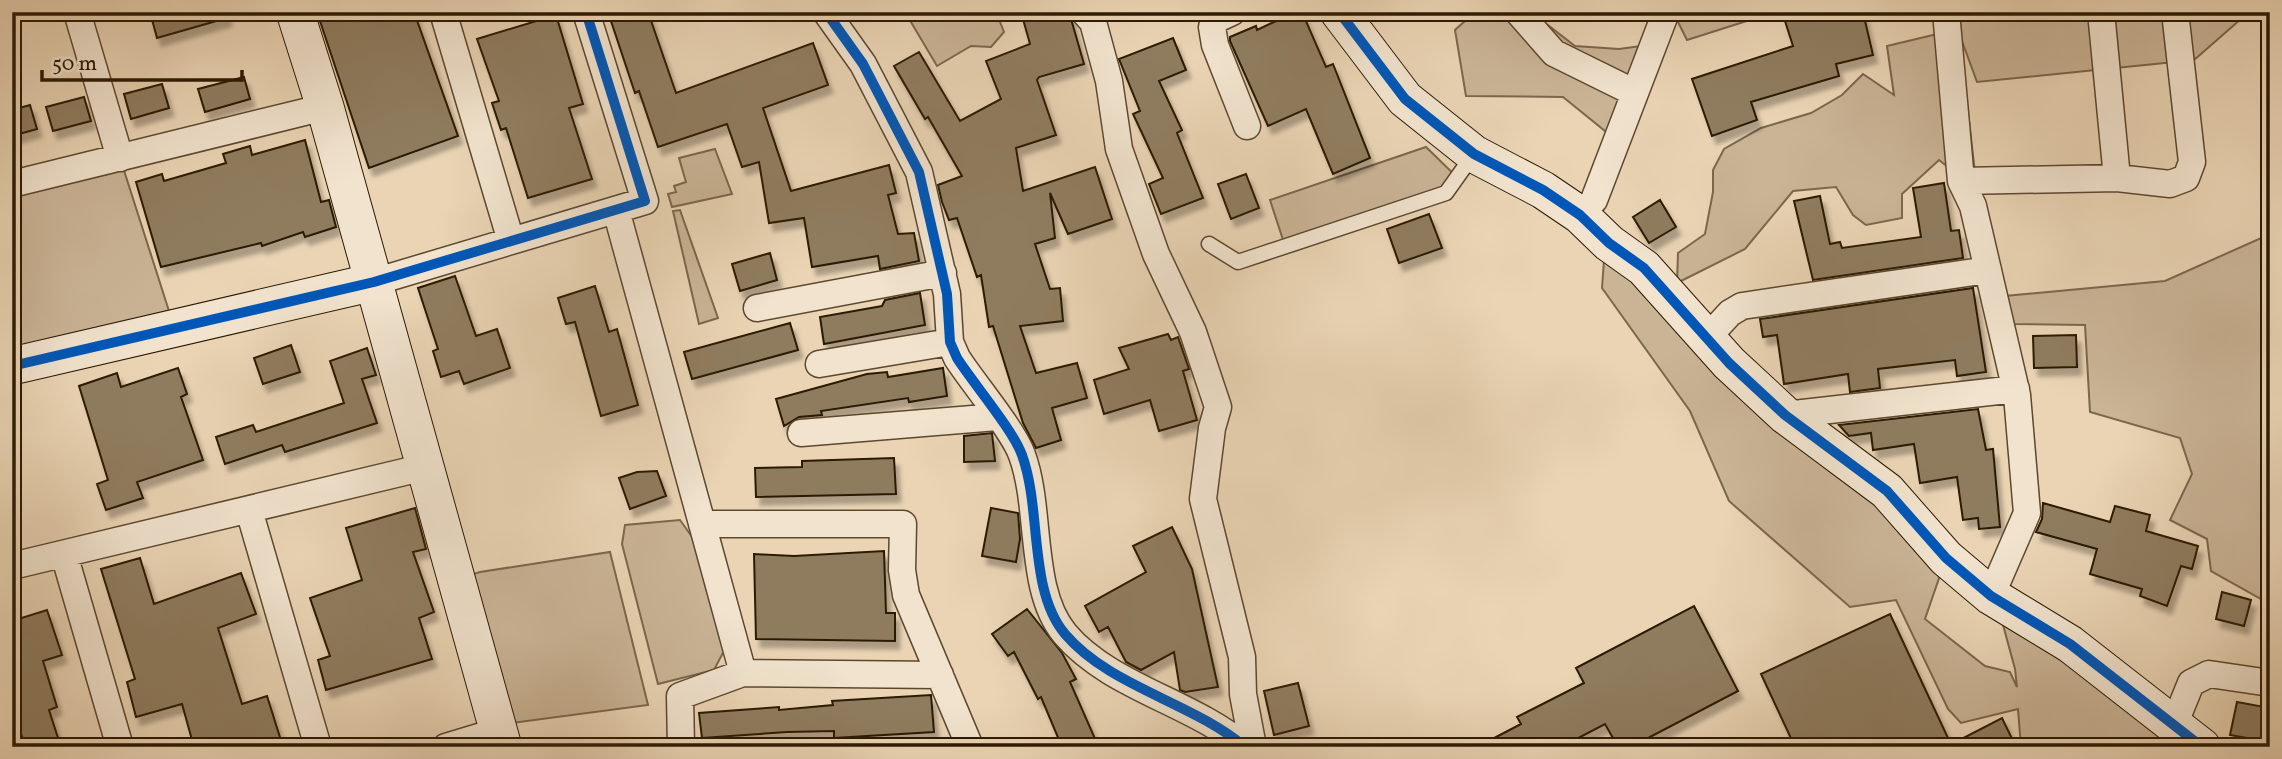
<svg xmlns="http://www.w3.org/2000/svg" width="2282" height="759" viewBox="0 0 2282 759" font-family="Vollkorn,serif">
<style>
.green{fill:#cab496;stroke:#7b674c;stroke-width:2}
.building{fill:#8f7b5f;stroke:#2c1a03;stroke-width:2;filter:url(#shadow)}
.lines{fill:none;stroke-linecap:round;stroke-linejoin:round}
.lane-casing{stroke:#5c482f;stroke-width:17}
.street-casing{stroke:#5c482f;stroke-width:29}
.secondary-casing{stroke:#2c1a03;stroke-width:39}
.lane{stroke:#f1e3ce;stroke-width:14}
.street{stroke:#f1e3ce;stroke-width:26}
.secondary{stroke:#f1e3ce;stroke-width:37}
.cycleway-casing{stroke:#f1e3ce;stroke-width:15}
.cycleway{stroke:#0057b8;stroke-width:10}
</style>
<defs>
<filter id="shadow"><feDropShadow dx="4.5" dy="8" stdDeviation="2" flood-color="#0004"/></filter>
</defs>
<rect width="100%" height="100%" fill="#ead4b4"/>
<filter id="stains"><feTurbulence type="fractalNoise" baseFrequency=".00286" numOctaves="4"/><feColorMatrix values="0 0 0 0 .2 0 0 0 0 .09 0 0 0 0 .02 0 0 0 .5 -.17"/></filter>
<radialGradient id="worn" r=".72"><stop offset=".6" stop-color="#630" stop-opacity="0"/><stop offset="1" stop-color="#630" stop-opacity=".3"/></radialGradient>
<!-- green -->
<path class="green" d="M905,12h91l8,20 -13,15 -20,-1 -34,20z
M1475,12h56l44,34 44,3 44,-6 -37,105 -63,-51 -97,-1 -11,-66z
M1673,12h102l-88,28z
M1953,12h290l-2,7 -47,41 -217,22 -18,-49 18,157 -38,-30 -37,34v24l-36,7 -13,-10 -17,-28 -43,4 -48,58 -68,34 1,-30 27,-19 8,-42v-22l11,-21 37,-21 50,-15 31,-18 21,-21 31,21 -7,-49 71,-17z
M1426,147l36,35 -177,64 -15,-46z
M715,149l17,45 -60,13 -4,-13 8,-2 -2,-6 12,-4 -7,-24z
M120,158l49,153 -157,41v-168z
M680,210l38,108 -19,6 -26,-113z
M1606,232l340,326 -21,61 60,47 25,6 7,15 -2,-18 -19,-70 197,148h-172l-3,-38 -57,14 -13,-14 -52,-109 -46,7 -121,-106 -39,-90 -88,-123z
M2270,234v370l-59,-33 -4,-32 -37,-19 22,-46 -12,-36 -90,-26 -5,-87 -74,-1 -6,-28 160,-15z
M680,520l15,21 30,108 -11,21 -56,14 -36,-140 3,-19z
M610,552l38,153 -151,20 -41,-145 24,-8z"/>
<!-- building -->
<path class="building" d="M150,12h76l1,6 -70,20z
M317,12h97l44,124 -89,32z
M608,12h40l28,81 137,-50 15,42 -65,23 28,83 98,-26 7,28 -8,2 10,39 16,-1 5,28 -39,8 -2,-13 -66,11 -8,-49 -35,5 -10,-61 -17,5 -15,-43 -69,23 -19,-56 -4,2z
M1021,12h48l15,52 -45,13 -2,3 19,55 -40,13 7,43 72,-24 17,52 -44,15 -18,-41 5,45 -20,6 15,45 10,-1 3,33 -43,5 16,47 41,-10 10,35 -35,10 9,32 -25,8 -13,-25 -30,-97 -4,1 -8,-52 -4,2 -20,-59 -8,2 -7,-18 -4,-17 24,-9 -34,-59 -3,2 -31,-53 25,-14 41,69 41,-22 -15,-38 44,-17z
M1295,12h7l24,55 7,-3 37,94 -37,16 -27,-65 -38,17 -38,-85v-4l26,-11 1,4z
M1813,12h50l10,43 -37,9 3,12 -88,26 6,18 -45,16 -20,-57 101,-33 -8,-25z
M556,15l27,89 -14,4 23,71 -64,19 -22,-70 -5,2 -9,-27 7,-2 -22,-62z
M1173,38l13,32 -27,11 23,49 -5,3 26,65 -42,16 -12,-30 14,-6 -30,-64 7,-3 -21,-52z
M244,77l6,22 -45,13 -7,-23z
M162,84l7,24 -38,11 -7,-25z
M84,97l7,24 -38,10 -7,-24z
M30,105l7,24 -25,7v-26z
M305,140l16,62 8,-2 7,27 -31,10 -2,-5 -41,14 -1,-3 -100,24 -25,-85 26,-8 2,7 62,-18 -3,-9 27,-8 2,9z
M1246,174l13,34 -28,11 -13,-35z
M1944,183l7,48 8,-1 4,28 -150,22 -19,-79 26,-5 10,48 10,-2 2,6 79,-11 -8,-49z
M1660,200l16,27 -27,16 -16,-26z
M1429,214l13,34 -43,15 -12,-34z
M770,253l7,27 -37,11 -8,-27z
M455,276l21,60 21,-7 13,39 -46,16 -5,-13 -18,6 -8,-26 5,-2 -20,-61z
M595,286l14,46 8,-3 21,76 -37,11 -26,-94 -9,2 -8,-26z
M1973,288l13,84 -29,4 -2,-16 -77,9 2,19 -30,4 -2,-18 -64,10 -7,-49 -14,2 -3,-18z
M920,293l5,32 -101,19 -4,-27 62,-11 3,-6z
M790,323l8,27 -106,29 -8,-27z
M1168,334l3,6 7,-3 11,32 -6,2 14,49 -38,11 -9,-31 -46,14 -10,-34 35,-11 -10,-21z
M2076,335l1,32 -43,1 -1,-32z
M291,345l9,27 -37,12 -9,-26z
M367,348l9,27 -14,4 15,44 -92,29 -3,-7 -57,19 -9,-27 37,-12 3,7 88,-29 -14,-42z
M178,368l9,26 -6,3 22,63 -66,22 6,16 -37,12 -9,-26 11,-4 -29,-94 38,-13 4,14z
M943,368l4,28 -38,6 -1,-4 -87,13 1,4 -23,2 -15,9 -8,-27 91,-25 20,-2 1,5z
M1978,409l8,41 7,-1 7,78 -21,2 -1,-11 -15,2 -6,-43 -37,6 -6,-39 -41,6 -2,-17 -22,3 -10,-11z
M992,433l3,28 -31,1v-26z
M894,458l2,36 -140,3 -1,-29 47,-1v-6z
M657,471l9,25 -36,13 -11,-31 18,-6z
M2043,503l67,19 5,-16 35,9 -4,16 52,15 -6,23 -11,-3 -14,40 -27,-10 2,-7 -52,-15 7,-25 -61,-17 6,-13z
M415,508l11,41 -13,3 21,60 -15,6 13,41 -106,31 -8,-30 12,-4 -20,-58 52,-18 -16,-52z
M991,508l27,5 2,26 -4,23 -34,-6z
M1172,527l20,42 26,118 -33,5 -5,-2 -6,-38 -33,18 -15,-8 -18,-35 -9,5 -14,-26 61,-34 -13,-26z
M884,551l2,62h9v28l-139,-2 -2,-85 40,2z
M140,558l14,46 87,-31 15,41 -38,14 24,76 25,-8 16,51h-89l-12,-43 -46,13 -9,-35 8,-3 -34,-110z
M2222,592l29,8 -7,26 -28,-7z
M1694,606l44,85 -107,56h-13l-13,-23 -44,23h-84l44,-23 -4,-7 67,-34 -8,-15z
M1027,609l35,44 14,26 -6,3 26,59 -14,6h-20l-21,-50 -3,2 -24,-47 -6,4 -16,-22z
M47,610l15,45 -19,6 14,46 -8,3 12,37h-36l-13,-43v-83z
M1890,614l58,124 -19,9h-134l-34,-73z
M1298,683l11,43 -35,9 -10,-44z
M931,695l3,37 -100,6v-7l-47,1 -85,6 -3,-25 80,-6v3l54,-5 -1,-4z
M2237,702l33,6v34l-40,-7z
M2002,718l14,29h-70z"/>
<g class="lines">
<defs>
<path id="lane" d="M1209,244l29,18 208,-69 27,-38"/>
<path id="street" d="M77,12l43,146
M443,12l68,229
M826,12l37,52 56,108 28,122 3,48 7,16c16,25 56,72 65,97 20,55 6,135 43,179 45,53 127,68 180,113
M1084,12l9,10 16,59 10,68 37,105 37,78 25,75 -6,21 -9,71 39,158 1,37 10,53
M1232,12l-15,7 -5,8 3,18 32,81
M1518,12l36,41 81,40
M1946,12l15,169 12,25 44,189 10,118 -36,83
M2117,178l53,6 16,-6 6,-16 -17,-150
M1961,181l156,-3 -16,-166
M12,184l313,-77
M616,210l127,463
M1580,215l14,-15 72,-188
M374,282l271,-81 -59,-189
M757,308l186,-35
M1707,338l23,-25 12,-7 246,-36
M819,364l131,-22
M1785,415l231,-26
M801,433l196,-16
M249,510l69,237
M702,524h201l-1,46 4,25 64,152
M64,554l56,193
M12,566l413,-99
M2174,725l17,-42 18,-9 61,9
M446,747l53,-16
M681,747l-1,-51 63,-23 197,2"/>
<path id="secondary" d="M295,12l30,95 178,640
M1339,12l66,87 69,55 69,36 37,25 29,28 35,25 85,95 56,52 102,76 59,67 45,38 79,48 132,103
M12,366l362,-84"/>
</defs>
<!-- lane casing -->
<use href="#lane" class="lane-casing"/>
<!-- street casing -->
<use href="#street" class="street-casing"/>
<!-- secondary casing -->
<use href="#secondary" class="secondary-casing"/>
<!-- lane -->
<use href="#lane" class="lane"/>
<!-- street -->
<use href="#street" class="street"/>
<!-- secondary -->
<use href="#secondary" class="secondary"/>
<defs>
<path id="cycleway" d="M826,12l37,52 56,108 28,122 3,48 7,16c16,25 56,72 65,97 20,55 6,135 43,179 45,53 127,68 180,113
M1339,12l66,87 69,55 69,36 37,25 29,28 35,25 85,95 56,52 102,76 59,67 45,38 79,48 132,103
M12,366l362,-84 271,-81 -59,-189"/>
</defs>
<!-- cycleway casing -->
<use href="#cycleway" class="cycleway-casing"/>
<!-- cycleway -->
<use href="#cycleway" class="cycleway"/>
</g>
<!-- margin -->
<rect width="2282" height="759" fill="none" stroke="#ead4b4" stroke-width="42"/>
<rect x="14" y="14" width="2254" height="731" fill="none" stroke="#2c1a03" stroke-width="3.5"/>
<rect x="21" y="21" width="2240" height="717" fill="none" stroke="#2c1a03" stroke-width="2"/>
<!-- scale -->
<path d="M42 70v10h200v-10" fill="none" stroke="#2c1a03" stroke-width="3.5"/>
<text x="52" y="70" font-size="21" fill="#2c1a03" stroke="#f1e3ce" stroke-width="5" paint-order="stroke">50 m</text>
<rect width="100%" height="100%" filter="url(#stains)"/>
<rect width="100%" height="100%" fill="url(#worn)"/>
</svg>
